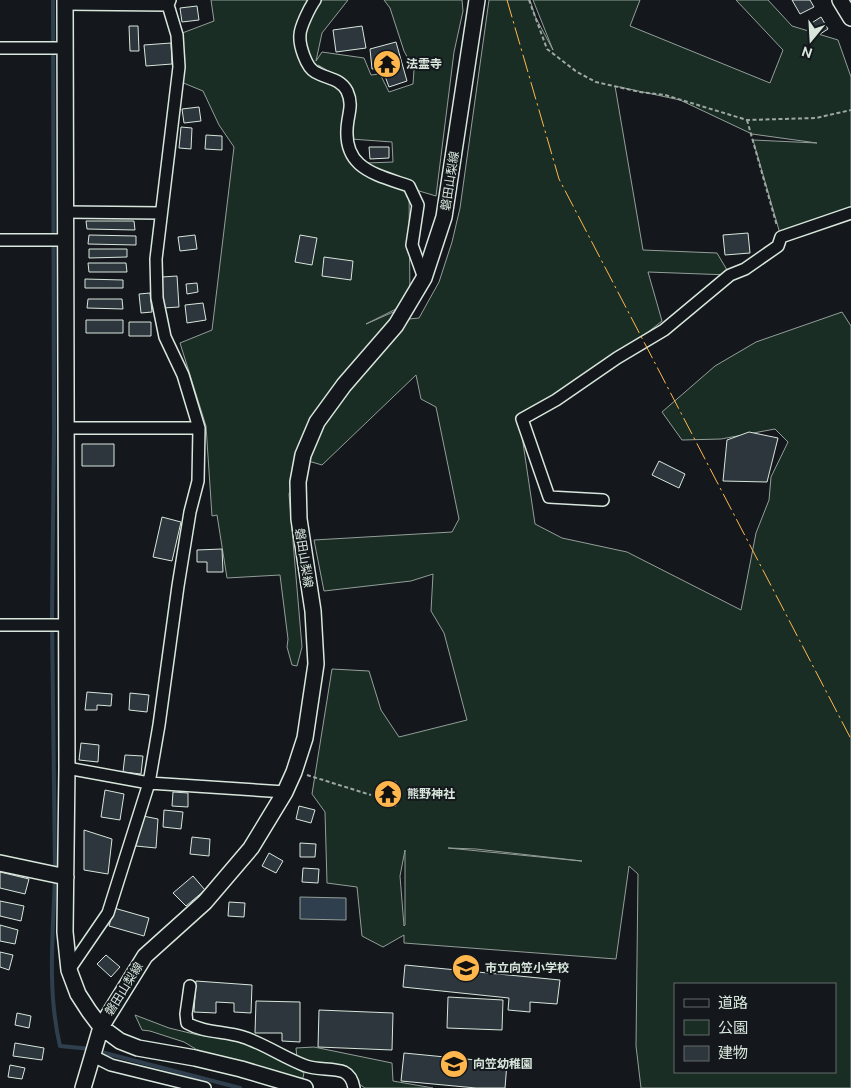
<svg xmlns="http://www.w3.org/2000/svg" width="851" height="1088" viewBox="0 0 851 1088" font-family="Ubuntu,'Noto Sans JP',sans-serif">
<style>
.green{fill:#1a2d24;stroke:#939e99;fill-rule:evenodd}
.water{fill:#2f3f4d;stroke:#939e99}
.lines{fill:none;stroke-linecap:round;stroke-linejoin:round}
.stream{stroke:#2f3f4d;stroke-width:4}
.building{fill:#2c363c;stroke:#d8e6dc}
.street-casing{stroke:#d8e6dc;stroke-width:14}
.secondary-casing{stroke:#d8e6dc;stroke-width:18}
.path{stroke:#9da8a2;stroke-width:2;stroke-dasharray:4 2.5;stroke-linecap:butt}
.street{stroke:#14181c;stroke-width:11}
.secondary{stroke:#14181c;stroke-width:15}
.power{stroke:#ffb74d;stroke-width:1;stroke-dasharray:18 4 2.5 4;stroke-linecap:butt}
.labels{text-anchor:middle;stroke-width:4;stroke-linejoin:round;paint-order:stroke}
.poi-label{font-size:12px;font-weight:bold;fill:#d8e6dc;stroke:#14181c;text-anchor:start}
.street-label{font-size:12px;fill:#d8e6dc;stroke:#14181c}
</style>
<rect width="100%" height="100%" fill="#14181c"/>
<!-- green -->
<path class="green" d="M211,0h137l-26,33 -6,28 6,-9 42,6 7,17 9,-1 9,18 24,-8 1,-14 -10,-19 -14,-43 -6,-8h78l1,11 -9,41 -18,144 -27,-8 1,114 -44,22 41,-18 -8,14 20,-2 20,-36 13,-40 8,-34 29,-208h41l5,16 18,34 -20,-50h107l-10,26 140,57 13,-33 -47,-50h32l24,26 46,14 13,37v136l-70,24 -28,-97 64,3 -65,-9 -72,-34 -65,-14 28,164 74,3 13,22 -82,-3 14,49 -54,43 -86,56v16l13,88 27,14 65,14 114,58 15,-77 13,-33 2,-23 17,-35 -13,-13 -54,10 -39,1 -20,-28 53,-46 41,-24 86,-30 9,14v762h-210l-5,-42 2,-172 -9,-8 -13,93 -212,-16v-8l-21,12 -21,-11 -5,-49 -30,-4 -2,-71 -13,-18 20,-125 37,2 12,39 18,27 68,-17 -23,-87 -13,-22 2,-37 -22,7 -87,10 -10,-51 138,-8 7,-13 -23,-112 -15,-8 -5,-24 -94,90 -17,-5 -16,34 13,153 -5,19 -5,-1 -5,-18 1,-8 -8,-64 -53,3 -10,-63 -5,1 -6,-90 -26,-83 32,-13 22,-183 -15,-22 -16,-34 -22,-9 -4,-47 37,-14zM318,65l24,14 6,16zM351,139l41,3 1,20 -26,1 -16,-9zM448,848l28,1 106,12h-1zM405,850v75l-1,1 -4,-50zM675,984h160v88h-160z
M135,1015l34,13 29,7 30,4 34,10 42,24 -2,9 -81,-18 -37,-22 -34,-11 -8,-1z
M314,1047l78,16 1,18 40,7h-68l-34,-22 -34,-8 -1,-10z"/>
<!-- water -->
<path class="water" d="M300,897l46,1v22l-46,-1z"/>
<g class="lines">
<!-- stream -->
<path class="stream" d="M53,0l1,432 -2,186 3,252
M55,877c-2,56 -8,114 5,169l31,3
M97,1051l143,37"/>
</g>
<!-- building -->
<path class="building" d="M792,0h18l4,7 -14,7z
M197,6l2,14 -17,2 -2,-14z
M821,17l7,12 -11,7 -7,-12z
M129,26h9l1,25h-9z
M362,26l4,22 -30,4 -3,-22z
M396,42l11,39 -18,6 -7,-19 -10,1 -2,-20z
M171,43l1,21 -26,2 -2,-21z
M199,107l2,14 -17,2 -2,-14z
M181,127l11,1 -1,21 -12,-1z
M206,135l16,1v14l-17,-1z
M369,147h20v11l-19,1z
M86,221h48l1,9 -48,-1z
M748,233l2,20 -25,2 -2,-20z
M89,235l47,1v9l-48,-1z
M195,235l2,14 -17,2 -2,-14z
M300,235l17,3 -5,27 -17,-3z
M89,249h38v8l-38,1z
M324,257l29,4 -2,19 -29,-4z
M88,263h38l1,9h-38z
M177,276l2,31 -16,1 -1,-31z
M85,279l38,1v8h-38z
M197,283l1,9 -11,2 -1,-10z
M150,293l2,19 -11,1 -2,-19z
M88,299h34l1,10 -36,-1z
M203,303l3,17 -19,3 -2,-18z
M86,320h37v13h-37z
M129,322h22v14h-22z
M749,432l29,6 -11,44 -44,-1 4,-41z
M82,444h32v22h-32z
M659,461l26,13 -6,14 -27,-13z
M162,517l19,5 -9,39 -19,-4z
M222,549l1,23h-16v-10h-10v-12z
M87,692l25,2 -1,12 -14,-1v5h-12z
M130,693l19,2 -2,17 -18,-2z
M81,743l18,2 -1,17 -19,-2z
M125,755l18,1 -2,18 -18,-2z
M382,782h14v24h-14z
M105,790l19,4 -4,26 -19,-3z
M173,792l15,1v14l-16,-1z
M299,806l16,4 -4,13 -15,-4z
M164,810l19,2 -2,17 -18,-2z
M143,816l15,3 -2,29 -20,-2z
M84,830l28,9 -4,35 -24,-4z
M192,837l18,2 -1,17 -19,-2z
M300,843l16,1 -1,13h-15z
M269,853l14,8 -7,12 -14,-7z
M303,868l16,1 -1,14 -16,-1z
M0,872l29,7 -4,15 -25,-6z
M193,876l12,14 -19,16 -13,-13z
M0,901l24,5 -3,15 -21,-5z
M229,902l16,1 -1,14 -16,-1z
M114,908l35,10 -5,18 -35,-10z
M0,925l18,5 -3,14 -15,-3z
M0,952l13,3 -4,15 -9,-3z
M106,955l14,12 -9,10 -14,-13z
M405,965l155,15 -3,24 -27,-2v10l-22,-2 1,-12 -106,-11z
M196,981l56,4 -1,28 -17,-1v-9l-18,-1v11l-22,-1z
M448,997l55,3 -1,30 -55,-2z
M256,1001l44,1v40l-18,-1v-8h-27z
M319,1010l74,3 -1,37 -74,-3z
M17,1013l14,3 -2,12 -14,-3z
M15,1043l29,5 -2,12 -29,-4z
M404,1053l103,10 -2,25h-29l-75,-7z
M10,1065l15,3 -3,11 -14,-2z"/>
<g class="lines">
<defs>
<path id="street" d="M315,0c-5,7 -15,27 -15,35 -1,10 6,32 15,37 12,7 25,6 32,19 5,11 3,18 1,29 -8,48 26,54 61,66l9,19 -6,40 12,33
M65,4l103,1
M0,48h65
M65,212l96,1
M0,240h65
M66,428h133
M603,500l-54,-3 -27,-78 34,-19 61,-42 47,-28 66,-55 15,-6 33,-23 3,-9 70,-24
M0,625h67
M67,768l82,15 136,9
M69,970l39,-57 41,-130 10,-58 19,-139 12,-74 8,-31 1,-53 -16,-53 -18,-38 -8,-39 -1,-39 23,-192 -2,-32 -9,-30 2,-5
M190,986l-4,28 1,9c17,10 37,8 56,14 22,7 41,21 63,29 11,4 28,2 38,6 6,3 9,10 10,16
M93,1056l18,9 94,23"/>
<path id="secondary" d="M65,0l2,768 -2,164 4,38 9,24 11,17 12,16 19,14 18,7 57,10 46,11 64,19
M840,0l11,18
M0,863l66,14
M83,1088l18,-61 44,-71 60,-54 46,-54 34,-56 9,-20 11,-34 11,-74 -3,-53 -14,-92 -1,-37 5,-27 14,-33 27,-37 52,-60 28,-47 20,-61 33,-217"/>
</defs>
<!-- street casing -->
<use href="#street" class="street-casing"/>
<!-- secondary casing -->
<use href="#secondary" class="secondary-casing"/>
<!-- path -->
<path class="path" d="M529,0l18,49 30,23 19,10 44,10 25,3 82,25 69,-2 35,-8
M747,120l30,106
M307,775l64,20"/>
<!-- street -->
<use href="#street" class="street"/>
<!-- secondary -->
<use href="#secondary" class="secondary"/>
<!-- power -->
<path class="power" d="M507,0l52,179 292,560"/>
</g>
<!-- icons -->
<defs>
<symbol id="temple-disc" viewBox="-11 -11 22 22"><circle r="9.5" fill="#ffb74d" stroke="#14181c"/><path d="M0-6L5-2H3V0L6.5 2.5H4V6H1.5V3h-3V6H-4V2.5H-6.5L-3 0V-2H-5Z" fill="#111"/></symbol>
<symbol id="school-disc" viewBox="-11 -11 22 22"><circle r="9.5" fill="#ffb74d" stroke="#14181c"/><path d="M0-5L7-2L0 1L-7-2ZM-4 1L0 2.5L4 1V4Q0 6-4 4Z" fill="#111"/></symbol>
</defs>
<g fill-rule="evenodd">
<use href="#temple-disc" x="371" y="48" width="32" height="32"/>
<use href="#temple-disc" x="372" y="778" width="32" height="32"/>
<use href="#school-disc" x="450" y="952" width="32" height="32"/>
<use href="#school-disc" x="438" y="1048" width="32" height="32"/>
</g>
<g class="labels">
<!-- poi labels -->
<g class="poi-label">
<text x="406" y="68">法霊寺</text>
<text x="407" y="798">熊野神社</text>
<text x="485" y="972">市立向笠小学校</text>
<text x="473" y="1068">向笠幼稚園</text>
</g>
<!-- street labels -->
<g class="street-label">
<text transform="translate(450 181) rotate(-81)" y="4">磐田山梨線</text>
<text transform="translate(304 558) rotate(81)" y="4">磐田山梨線</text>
<text transform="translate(124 989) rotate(-58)" y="4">磐田山梨線</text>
</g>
</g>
<!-- legend -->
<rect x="674" y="983" width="162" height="90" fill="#14181c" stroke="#626a69"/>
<rect x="684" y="999" width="25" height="8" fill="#14181c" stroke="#626a69"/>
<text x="718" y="1008" font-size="15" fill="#d8e6dc">道路</text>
<rect x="684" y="1020" width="25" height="15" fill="#1a2d24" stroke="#626a69"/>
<text x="718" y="1033" font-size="15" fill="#d8e6dc">公園</text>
<rect x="684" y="1046" width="25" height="15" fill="#2c363c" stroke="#626a69"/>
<text x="718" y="1058" font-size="15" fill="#d8e6dc">建物</text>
<!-- north arrow -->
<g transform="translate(811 40) rotate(198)" stroke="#14181c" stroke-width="4" paint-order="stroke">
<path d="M0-4L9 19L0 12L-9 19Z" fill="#d8e6dc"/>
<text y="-8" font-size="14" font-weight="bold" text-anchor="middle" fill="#d8e6dc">N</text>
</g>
</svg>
